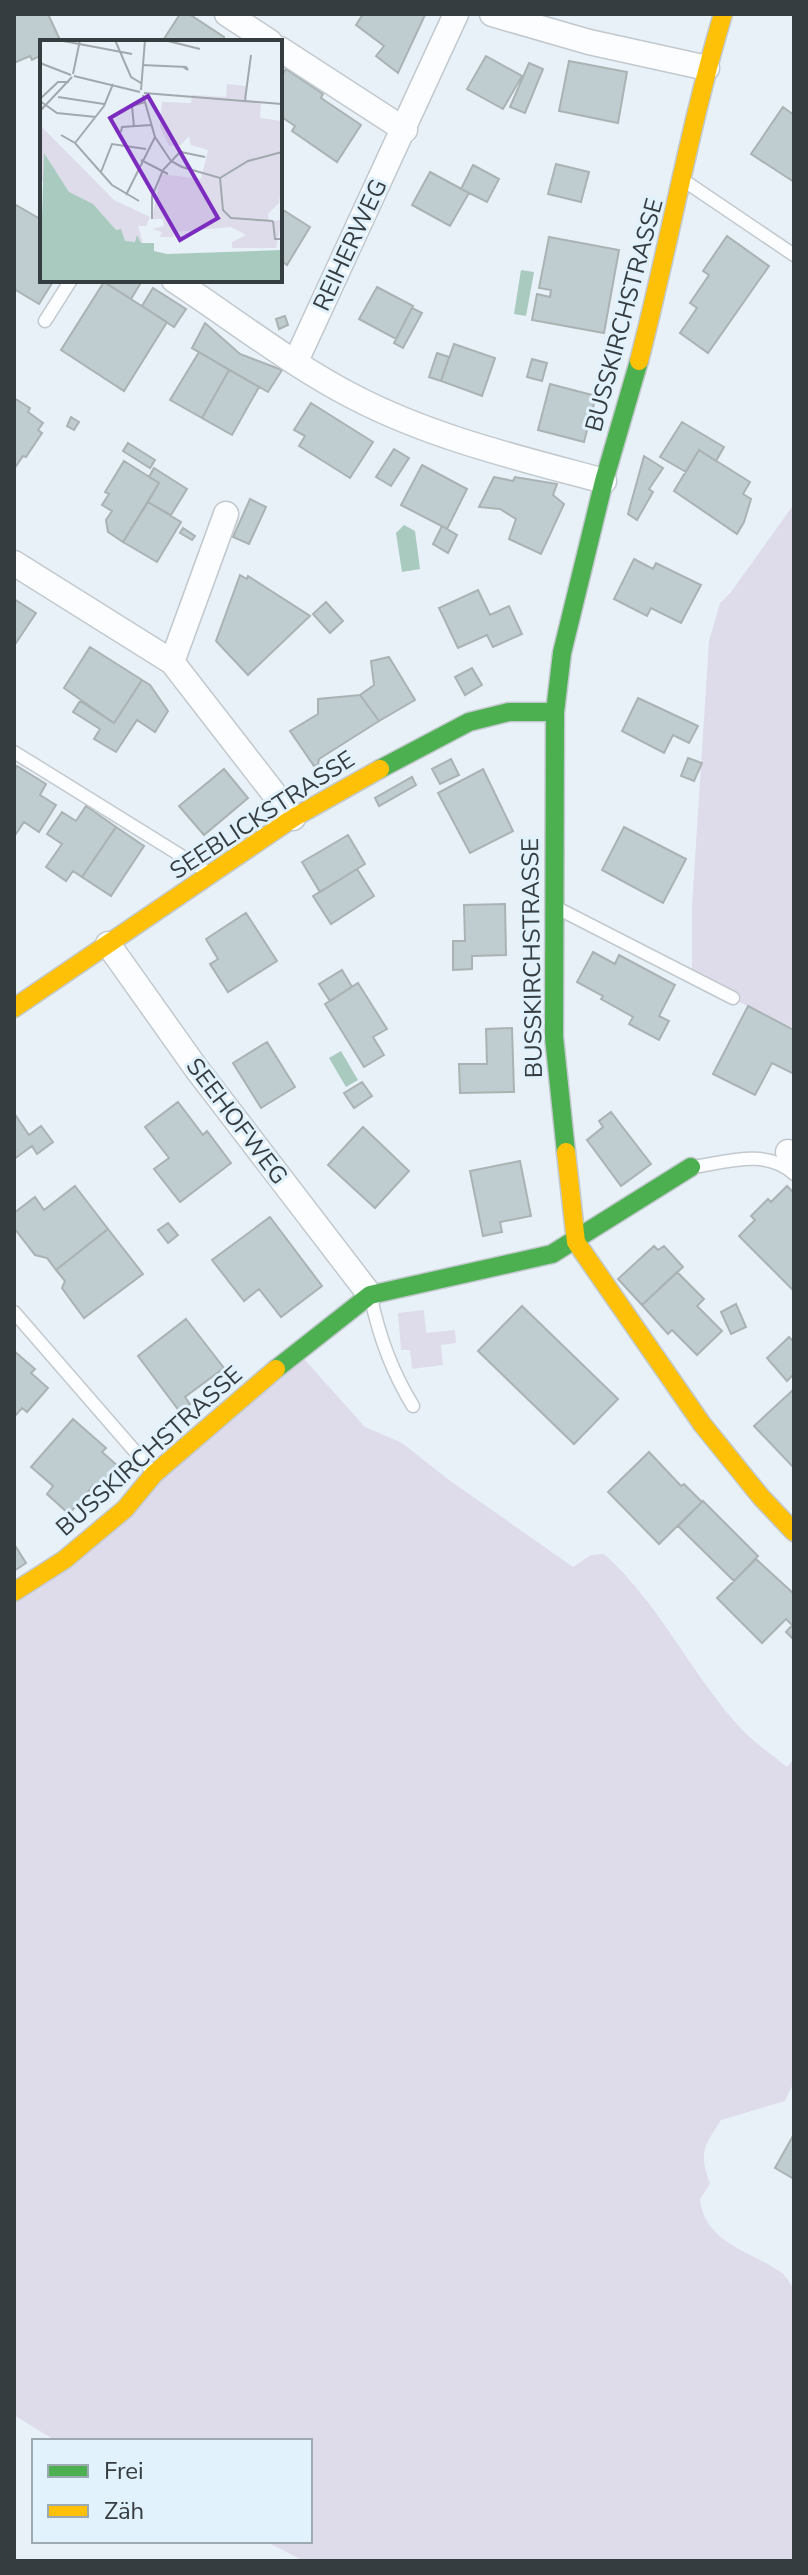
<svg xmlns="http://www.w3.org/2000/svg" width="808" height="2575" viewBox="0 0 808 2575" font-family="'Nunito Sans',sans-serif">
<style>
.green{fill:#dedceb}
.water{fill:#a8cabf}
.building{fill:#bfcdd0;stroke:#aab2b4;stroke-width:2}
.lines{fill:none;stroke-linecap:round;stroke-linejoin:round}
.lane-casing{stroke:#c2c9ce;stroke-width:15}
.street-casing{stroke:#c2c9ce;stroke-width:27}
.fast-casing{stroke:#c2c9ce;stroke-width:21}
.slow-casing{stroke:#c2c9ce;stroke-width:21}
.lane{stroke:#fcfdfe;stroke-width:12}
.street{stroke:#fcfdfe;stroke-width:24}
.fast{stroke:#4caf50;stroke-width:18}
.slow{stroke:#ffc107;stroke-width:18}
.labels{text-anchor:middle;stroke-width:6;stroke-linejoin:round;paint-order:stroke}
.street-label{font-size:24px;fill:#363d41;stroke:#e2f2fd}
.inset-road{fill:none;stroke:#a1a9ae;stroke-width:2}
.view{fill:#7b2cbf;fill-opacity:0.15;stroke:#7b2cbf;stroke-width:4}
.inset-edge{fill:none;stroke:#363d41;stroke-width:4}
</style>
<rect width="100%" height="100%" fill="#e8f1f7"/>
<!-- green -->
<path class="green" d="M794,504v524l-61,-29 -41,-27v-66l17,-265 11,-38 11,-11z
M424,1310l2,23 29,-3 1,13 -15,2 2,20 -31,4 -2,-19h-9l-3,-37z
M297,1351l68,76 37,16 47,37 124,87 18,-12 13,-1c54,48 85,116 132,169 14,17 34,30 51,44l7,-8v323l-9,19 -64,19c-18,28 -22,32 -11,64l-10,15c4,44 51,52 82,74 5,4 8,11 12,16v272h-490l-35,-18 -14,-2h55v-100h-254l-42,-26v-823z"/>
<!-- water -->
<path class="water" d="M521,270l13,2 -8,44 -12,-2z
M404,525l11,6 5,38 -18,3 -6,-39z
M341,1051l17,29 -12,7 -17,-29z"/>
<!-- building -->
<path class="building" d="M14,14h34l13,28h-19v13l-10,5 -2,-4 -16,7z
M180,14h9l35,23 -1,3 -2,2h-59z
M363,14l62,1 -27,58 -22,-17 8,-10 -28,-21z
M486,56l36,20 -19,33 -36,-20z
M569,61l58,11 -9,51 -59,-12z
M529,63l14,6 -18,44 -15,-6z
M286,69l37,25 -2,4 40,27 -24,37 -45,-31 3,-5 -15,-10v-38z
M783,107l11,8v67l-43,-28z
M556,164l33,8 -8,30 -33,-8z
M473,165l26,14 -12,23 -26,-13z
M430,172l39,21 -19,33 -38,-21z
M16,205l26,15v60h12l-15,24 -25,-15v-80z
M280,208l30,19 -23,38 -7,-5z
M727,236l42,30 -61,87 -28,-20 17,-25 -7,-5 19,-28 -6,-4z
M549,237l70,13 -15,83 -72,-13 5,-26 13,3 1,-7 -12,-2z
M101,280h40l1,1 -11,18z
M104,282l63,40 -43,69 -63,-41z
M377,287l36,19 -17,33 -37,-20z
M153,288l33,21 -12,18 -32,-21z
M412,308l10,5 -19,35 -9,-5z
M285,316l3,9 -9,4 -3,-10z
M205,323l35,31 42,16 -14,22 -76,-44z
M454,344l41,14 -13,38 -41,-15z
M199,352l30,18 -27,48 -32,-18z
M437,353l12,4 -8,24 -12,-4z
M532,359l15,4 -5,18 -15,-4z
M229,370l30,17 -27,48 -30,-17z
M550,384l46,12 -12,46 -46,-12z
M14,398l16,10 -2,4 15,11 -5,7 4,3 -16,24 -3,-1 -9,13z
M311,403l62,39 -23,36 -51,-32 6,-10 -11,-6z
M71,417l8,5 -5,8 -7,-4z
M682,422l42,25 -8,14 -17,-11 -13,22 -26,-15z
M128,443l27,17 -5,8 -27,-17z
M394,449l15,9 -18,28 -15,-9z
M699,450l51,32 -7,12 8,5 -7,23 -7,12 -63,-43z
M644,456l19,12 -14,21 4,3 -16,28 -9,-6z
M124,461l35,22 -36,59 -15,-10 -2,-12 6,-9 -10,-6 7,-11 -4,-2z
M422,465l45,24 -20,40 -46,-24z
M154,468l33,21 -16,26 -23,-13 11,-19 -10,-6z
M494,477l19,4 2,-4 42,7 -4,11 11,9 -23,50 -32,-15 7,-20 -16,-10 -21,-2z
M250,499l16,8 -17,37 -16,-7z
M148,502l33,20 -24,40 -34,-20z
M442,526l15,9 -9,18 -15,-9z
M183,528l12,8 -3,4 -12,-7z
M634,559l19,10 3,-6 45,22 -20,38 -30,-15 -4,8 -33,-17z
M240,575l7,4 1,-3 62,40 -62,59 -32,-34z
M478,590l12,25 19,-9 13,28 -29,13 -6,-12 -29,13 -19,-40z
M14,599l22,14 -22,33z
M326,602l17,19 -13,12 -17,-19z
M90,647l52,33 -28,43 -50,-35z
M389,657l26,43 -36,21 -19,-26 14,-10 -3,-24z
M472,668l10,17 -17,10 -10,-18z
M142,680l8,5 18,26 -13,21 -18,-12 -21,32 -22,-13 6,-10 -27,-17 7,-11 34,22z
M360,695l19,26 -60,38 -1,6 -4,1 -24,-35 28,-17v-15z
M638,698l60,28 -9,17 -16,-8 -9,18 -42,-22z
M688,758l14,5 -8,18 -13,-5z
M451,759l8,16 -19,9 -8,-15z
M17,766l29,18 -6,11 16,10 -17,27 -15,-10 -10,15v-65z
M224,769l24,29 -44,37 -25,-29z
M483,769l30,62 -43,22 -32,-60z
M412,777l4,8 -37,21 -4,-8z
M86,806l30,21 -34,50 -9,-6 -7,10 -20,-14 16,-23 -15,-10 15,-22 14,9z
M116,827l28,19 -33,50 -29,-19z
M624,827l62,32 -23,44 -61,-33z
M348,835l17,29 -45,28 -18,-30z
M357,869l17,27 -43,28 -18,-28z
M505,904l1,51 -34,1v13l-19,1v-29h12l-1,-36z
M246,913l31,48 -49,31 -18,-28 8,-5 -12,-20z
M593,952l22,12 4,-9 56,30 -16,31 10,5 -10,19 -30,-16 4,-7 -32,-18 2,-3 -26,-14z
M342,970l10,17 -22,14 -11,-17z
M358,983l29,46 -14,8 11,18 -20,12 -39,-63z
M748,1006l46,24v44l-22,-11 -17,32 -42,-21z
M512,1028l2,64 -54,1 -1,-29h28l-1,-35z
M267,1042l28,45 -34,21 -28,-45z
M362,1082l10,14 -18,12 -10,-15z
M178,1102l25,33 4,-4 24,32 -51,39 -26,-33 15,-11 -24,-31z
M611,1112l40,52 -30,22 -34,-46 16,-13 -4,-6z
M14,1113l15,22 12,-9 12,16 -16,12 -5,-8 -18,13z
M363,1127l46,44 -34,37 -47,-43z
M520,1161l11,55 -31,6 2,10 -19,4 -13,-65z
M75,1186l33,43 -52,41 -9,-12 -12,-3 -21,-27v-15l21,-16 9,13z
M787,1186l7,7v98l-55,-55 16,-16 -4,-4 17,-17 3,3z
M270,1217l52,69 -41,31 -22,-28 -15,12 -32,-41z
M168,1223l10,12 -10,8 -10,-13z
M108,1229l35,45 -59,44 -22,-30 3,-7 -9,-11z
M654,1246l4,4 6,-4 19,21 -41,38 -24,-26z
M677,1272l27,27 -7,7 25,25 -25,24 -25,-25 -4,4 -26,-29z
M736,1304l10,23 -15,7 -10,-22z
M522,1306l96,93 -44,45 -96,-93z
M186,1319l38,49 -39,29 5,7 -10,8 -42,-56z
M789,1337l5,5v32l-7,7 -20,-23z
M14,1351l21,18 -4,4 17,15 -21,24 -5,-4 -8,9z
M793,1390h1v78l-40,-42z
M73,1419l33,29 -4,4 17,15 -21,23 -5,-4 -24,28 -22,-20 6,-8 -22,-19z
M649,1452l32,34 3,-2 18,18 -43,42 -51,-52z
M703,1501l55,55 -24,25 -56,-55z
M16,1547l10,16 -12,8v-23z
M756,1559l38,35v29l-2,2 -6,-6 -24,24 -45,-45z
M794,1623v17l-8,-8z
M794,2134v45l-19,-11z"/>
<g class="lines">
<defs>
<path id="lane" d="M686,182l108,73
M45,321l26,-41
M14,752l195,121
M559,909l174,89
M694,1167c33,-5 73,-19 100,7
M371,1298c8,38 21,74 42,108
M14,1312l138,159"/>
<path id="street" d="M227,14l43,28
M492,14l97,28 118,26
M280,49l125,81
M174,280c59,39 118,85 180,117 79,41 165,61 250,84
M296,361l160,-347
M14,563l158,99 121,156
M172,662l54,-148
M108,944l88,124 174,227
M788,1152l6,4"/>
<path id="fast" d="M380,769l89,-47 40,-10h46
M566,1152l-12,-115 1,-325 7,-59 42,-172 35,-120
M276,1369l94,-74 182,-41 139,-87"/>
<path id="slow" d="M639,361c30,-115 50,-233 84,-347
M14,1008l279,-190 87,-49
M566,1152l10,90 126,182 59,73 33,35
M14,1592l50,-32 61,-51 29,-35 122,-105"/>
</defs>
<!-- lane casing -->
<use href="#lane" class="lane-casing"/>
<!-- street casing -->
<use href="#street" class="street-casing"/>
<!-- fast casing -->
<use href="#fast" class="fast-casing"/>
<!-- slow casing -->
<use href="#slow" class="slow-casing"/>
<!-- lane -->
<use href="#lane" class="lane"/>
<!-- street -->
<use href="#street" class="street"/>
<!-- fast -->
<use href="#fast" class="fast"/>
<!-- slow -->
<use href="#slow" class="slow"/>
</g>
<g class="labels">
<!-- street labels -->
<g class="street-label">
<text transform="translate(350 245) rotate(-65)" y="8">REIHERWEG</text>
<text transform="translate(624 315) rotate(-75)" y="8">BUSSKIRCHSTRASSE</text>
<text transform="translate(262 815) rotate(-33)" y="8">SEEBLICKSTRASSE</text>
<text transform="translate(532 958) rotate(-91)" y="8">BUSSKIRCHSTRASSE</text>
<text transform="translate(237 1121) rotate(53)" y="8">SEEHOFWEG</text>
<text transform="translate(149 1451) rotate(-42)" y="8">BUSSKIRCHSTRASSE</text>
</g>
</g>
<!-- overview -->
<g transform="translate(40 40)">
<rect width="242" height="242" fill="#e8f1f7"/>
<path d="M187,44l19,2v13l15,3 -1,16 22,3v60l-3,22 -11,11 1,7 13,-1 -6,28h-44v-6l14,-7 -15,-8 -57,5 -1,5h-13l2,-5 -10,-3 12,-3 -1,-7h-11l9,-45 40,5 7,-29 -17,-5 -2,-9 -8,9 -12,1 -9,-19 2,-25 29,1 1,-8 34,2zM0,85l74,75 36,17 -4,9h-8l5,17 -11,11 -92,-75z" fill="#dedceb"/>
<path d="M4,113l25,39 24,12 23,26 5,-1 4,12 10,1 2,-7 4,8h13v8l13,3 115,-4v32h-242z" fill="#a8cabf"/>
<path class="inset-road" d="M18,0l74,14M75,0l16,37 10,6M124,0l36,9M0,23l31,12M102,25l44,2 2,3 -5,-3M33,34l7,-34M34,36l66,16M101,50l4,-50M104,53l138,11M103,55l12,42 16,24 11,6 38,11 28,-17 34,-9M18,57l46,7M0,59l18,-17h11M205,60l6,-45M0,61l17,12 39,4M0,71l32,-34M94,87l-2,-21 13,-4M81,92l1,-5 29,-2M21,95l14,8 37,42 27,16M35,103l29,-37 9,-22M141,112l24,5M101,120l27,14M61,132l11,-28 34,5M180,138l3,32 8,8 42,3M86,155l29,-58M112,179v-23l11,-26 17,-18M233,181l2,18h7"/>
<path class="view" d="M108,56l70,122 -38,22 -70,-122z"/>
<rect width="242" height="242" class="inset-edge"/>
</g>
<!-- border -->
<rect width="808" height="2575" fill="none" stroke="#363d41" stroke-width="32"/>
<!-- legend -->
<rect x="32" y="2439" width="280" height="104" fill="#e2f2fd" stroke="#9daab2" stroke-width="2"/>
<rect x="48" y="2465" width="40" height="12" fill="#4caf50" stroke="#9daab2" stroke-width="2"/>
<text x="104" y="2479" font-size="24" fill="#363d41">Frei</text>
<rect x="48" y="2505" width="40" height="12" fill="#ffc107" stroke="#9daab2" stroke-width="2"/>
<text x="104" y="2519" font-size="24" fill="#363d41">Zäh</text>
</svg>
